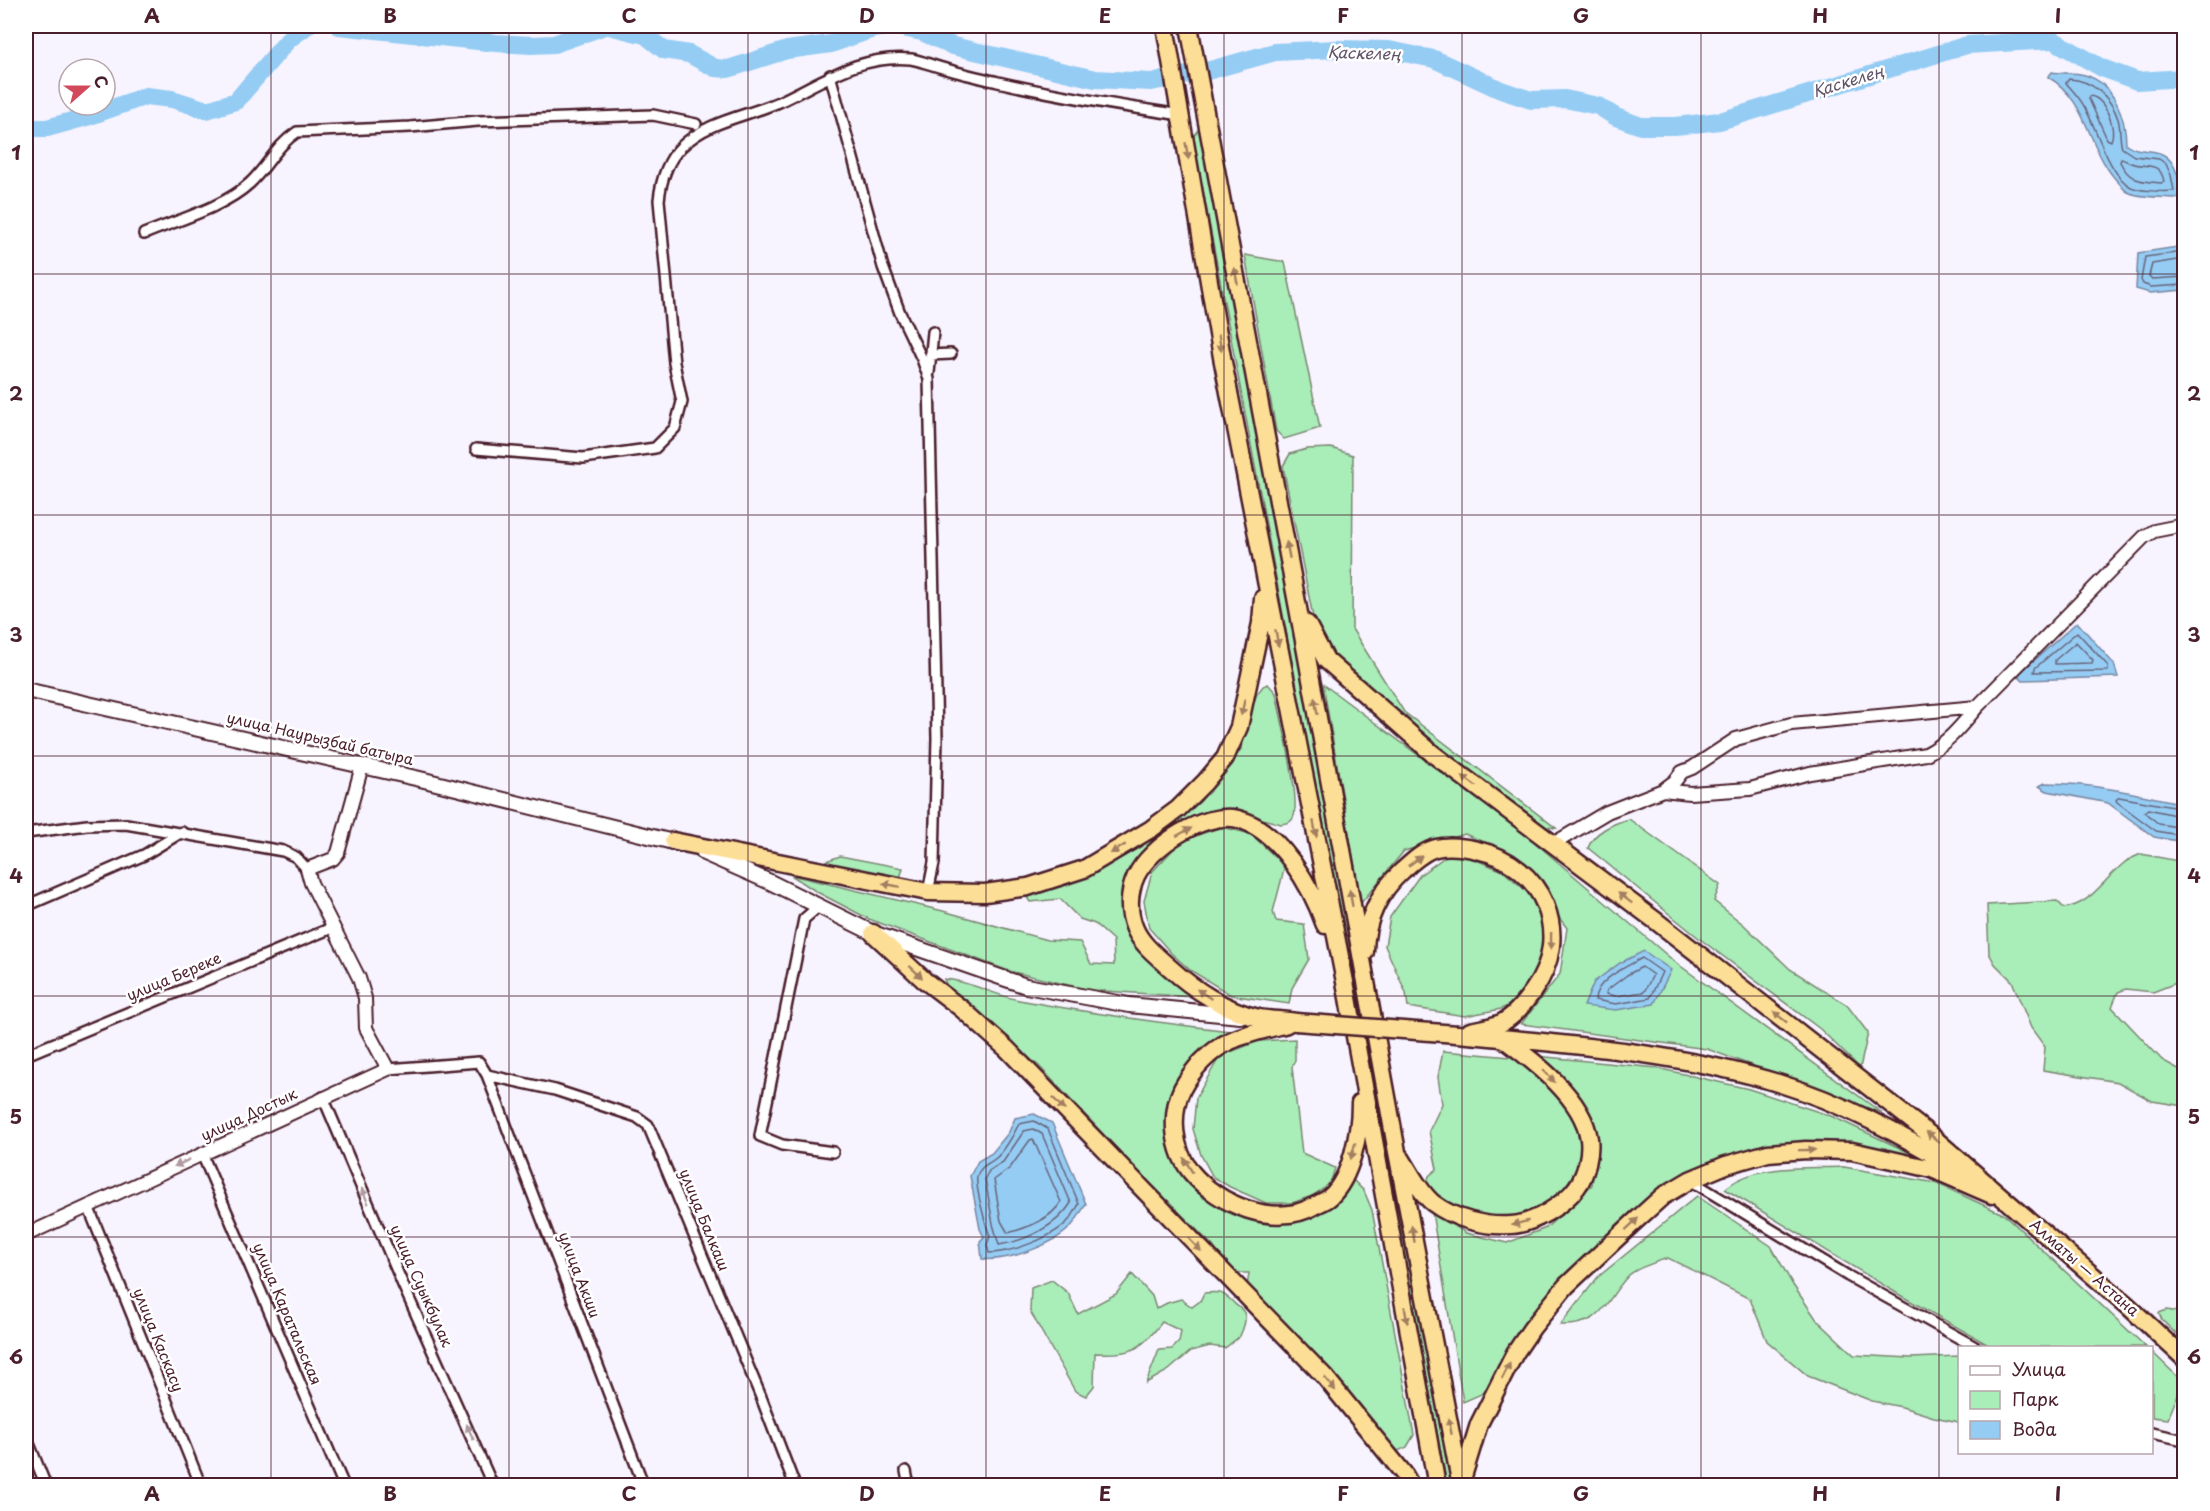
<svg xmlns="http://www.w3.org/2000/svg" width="2210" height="1511" viewBox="0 0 2210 1511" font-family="'Playpen Sans',sans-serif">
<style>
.green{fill:#a9edb8;stroke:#7a8672;stroke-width:1.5}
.water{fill:#95ccf3;stroke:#7787a3;stroke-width:1.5}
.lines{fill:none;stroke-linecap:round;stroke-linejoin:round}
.shore{stroke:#68647b;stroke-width:1.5}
.river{stroke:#95ccf3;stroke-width:18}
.minor-casing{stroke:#4a1f2b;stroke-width:14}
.tertiary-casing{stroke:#4a1f2b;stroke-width:16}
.secondary-casing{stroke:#4a1f2b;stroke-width:18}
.trunk-casing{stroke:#4a1f2b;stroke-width:21}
.minor{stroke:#fff;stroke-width:9}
.tertiary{stroke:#fff;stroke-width:12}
.secondary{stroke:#fff;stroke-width:14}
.trunk{stroke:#fdde96;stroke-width:16}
.trunk-bridge-casing{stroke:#4a1f2b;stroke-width:21;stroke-linecap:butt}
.trunk-bridge{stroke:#fdde96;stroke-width:16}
.oneway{fill:#a47e60}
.oneway2{fill:#ae9aa0}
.grid{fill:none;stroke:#4a1f2b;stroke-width:1.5;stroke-opacity:0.55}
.labels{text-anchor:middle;stroke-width:5;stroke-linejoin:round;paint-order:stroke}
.street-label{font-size:15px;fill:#4a1f2b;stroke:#fff}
.water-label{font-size:16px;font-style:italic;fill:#605367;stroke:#fff}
.neatline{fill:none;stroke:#4a1f2b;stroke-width:2}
.grid-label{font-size:20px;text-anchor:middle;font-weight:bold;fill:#4a1f2b}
</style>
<rect width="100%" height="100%" fill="#f7f4ff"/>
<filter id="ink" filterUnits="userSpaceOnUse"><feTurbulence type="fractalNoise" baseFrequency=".0167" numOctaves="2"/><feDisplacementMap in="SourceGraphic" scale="12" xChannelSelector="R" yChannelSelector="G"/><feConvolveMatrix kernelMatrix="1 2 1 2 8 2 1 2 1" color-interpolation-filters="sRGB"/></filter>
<g filter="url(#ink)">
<!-- green -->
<path class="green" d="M1199,128l134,698 121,659h-7l-254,-1348z
M1245,255l40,7 35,166 -36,11 -8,-8z
M1331,448l22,7 -1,174 52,83 152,116 -18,-2 -204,-166 -20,-38 -31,-156 7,-12 17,-5z
M1268,684l8,9c4,21 26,110 17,125 -2,5 -7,5 -12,6l-47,-13 -98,54 -4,71 63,61 -105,-7 -81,-19 -140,-52 -52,-27 -26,-17 152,36 104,29 33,2 11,22 23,1 -1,-25 -18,-16 -15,-5 -20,-20 -30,3 -4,-6 41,-11 68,-35 65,-48 42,-54 7,-34 8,-20 6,-8z
M1323,684l209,156 143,122 207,151 -175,-64 -186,-25 39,-50 7,-46 -56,-73 -46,-21 -61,17 -43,52z
M1629,819l91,66 -6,16 29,23 47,45 57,36 21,28 -8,35 -40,-39 -120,-90 -112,-91c5,-16 26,-25 41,-29z
M1222,827l29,7 34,32 -12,46 3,9 28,3 5,35 -17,29 -3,16 -58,-9 -41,-25 -19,-17 -22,-25 -5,-27 8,-29 30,-32z
M2141,854l43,8v118l-31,12 -27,-3 -8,3 -6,15 50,53 22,12v34l-32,-5 -34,-19 -75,-12 2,-23 -14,-19 -19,-47 -17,-17 -6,-11 -2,-48 70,-4 7,7c27,-3 40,-29 60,-45 4,-4 11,-6 17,-9z
M1464,855l39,16 29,25 11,20 3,22 -4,16 -7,18 -21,31 -13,6 -36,7 -57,-9 -2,-14 -21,-47 5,-29 30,-42 26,-19z
M840,856l63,12 -2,7 -3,2h-10l-62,-13v-3z
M944,979c26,2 49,16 75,21 70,13 141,23 211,31l-10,12 -38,27 -14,39 6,39 61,64 74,5 34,-21v-6l11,-9 10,10 8,19 42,225 -7,12 -9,4 -5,-4 -146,-160 2,-14h-18l-18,-27 -74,-74 -100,-106 -77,-62 -15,-18z
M1295,1039v21l-3,7 10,86 33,15 -5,16 -18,12 -20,7h-26l-36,-16 -17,-10 -12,-22 -8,-26 3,-31 24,-42 39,-15z
M1443,1051l68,6 30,17 33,45 10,37 -23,38 -27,19 -42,7 -42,-15 -24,-19 3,-10 8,-7 -8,-38 13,-27 -4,-27z
M1536,1056l121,12 92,21 82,27 101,47 -51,-14 -67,-8 -44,4 -149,80 -135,167 -23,10 -31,-190 34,21 41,10 39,-15 46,-43 5,-48 -30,-52z
M1844,1167l92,16 69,32 141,132h-154l-94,-53 -173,-105c28,-26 82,-20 119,-22z
M1697,1196l74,50 22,39 24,35 37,35 57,3 48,-2v66l-25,-5 -32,-10 -30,-6 -64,-25 -41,-35 -17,-42 -82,-41c-11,4 -30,9 -39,17 -26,27 -24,51 -69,50l38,-48z
M1132,1274l20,22 4,13 11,-6 14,-4 11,8 8,-6 4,-8c16,-1 18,-2 30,10 4,5 11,6 11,14 1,6 -3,14 -5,19l-15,12 -15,-2 -19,5 -22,19 -23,13 13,-33 13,-1 7,-7 2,-11 -19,-9c-22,29 -31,33 -67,31l-1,33 -8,10 -11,-5 -45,-80 1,-23 21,-8 16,13 10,21 38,-20z
M2167,1310l17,3v29l-22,-22 -3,-7z
M2152,1352l31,30 -15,37 -16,-2z"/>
<!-- water -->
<path class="water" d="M2052,72c11,2 22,0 33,3 29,8 41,43 41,69 15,10 24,4 36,10 14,6 19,29 18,42l-3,2c-14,-1 -34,0 -47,-5 -4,-1 -8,-6 -10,-9 -32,-31 -31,-84 -72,-107z
M2184,246v44l-34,3 -14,-4 2,-36z
M2077,622l37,42 4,13 -95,3 -5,-5z
M2045,783c47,0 94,11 139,21v38l-30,-5 -46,-34 -61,-12 -8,-5z
M1644,951l27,19 -17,34 -38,6 -32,-4 10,-24 26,-19z
M1034,1114l18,9 34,81c-4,6 -8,14 -13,20 -16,20 -65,38 -91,35l-2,-18 4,-4 -4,-8 -10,-53 8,-15 14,-8 17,-21 6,-14z"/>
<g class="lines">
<!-- shore -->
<path class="shore" d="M2069,79c23,1 42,18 49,40 3,9 1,20 4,29l12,8 25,3 7,5 5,11 3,16c-9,1 -35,0 -43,-4 -22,-11 -35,-61 -47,-81 -5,-9 -11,-15 -18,-23z
M2090,96c15,2 27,32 21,45l-4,-2 -18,-40z
M2121,159c5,1 8,4 13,5 15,3 27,-1 30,18l-3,1c-20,-2 -31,-1 -41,-21z
M2184,252l-39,5 -4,23 2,4 8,3 33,-2
M2184,259l-32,5 -3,12 3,3 32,-2
M2077,632l31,34v5l-74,1 1,-4z
M2076,642l17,18 -1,3 -37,1v-4z
M2184,809l-65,-12 -3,3 1,2 39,29 28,5
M2184,817l-36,-8 -4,3 15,12 25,4
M1642,958l20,14 -12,26 -34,6 -21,-4c0,-20 31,-33 47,-42z
M1642,967l11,8 -9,17 -28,4 -10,-2 1,-4 20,-15z
M1034,1121l14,8 31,75c-3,5 -6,12 -10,16 -15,17 -57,33 -80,33l-2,-8 3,-9c-4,-10 -15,-49 -13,-59 2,-11 12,-13 19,-19 10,-8 17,-23 23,-34z
M1033,1129l9,5 29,69c-14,23 -46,38 -72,42l-6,-21 -8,-46 4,-7 14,-9 21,-31z
M1033,1139l28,63c-11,18 -34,26 -53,31l-7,-12 -7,-41 16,-12 20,-28z"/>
<!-- river -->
<path class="river" d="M339,26l157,17 35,2 23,-1 51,-18
M609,26l36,9 19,15 25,4 26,14 13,1 59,-19 44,-6 42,-15 20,-3 29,6 31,14 142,33 56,3 56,-11 68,-19 61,-3 53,1 45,9 67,31 30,10 34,-1 33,7 18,11 25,9h34l45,-5 247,-76 86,-5 49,28 35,13 47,-3
M26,128h21l43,-12 56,-20 26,3 35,11 29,-9 53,-62 18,-13"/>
<defs>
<path id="minor" d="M830,75l53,192 17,46 22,46 7,20 8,359 -3,125 -6,29
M144,234c33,-14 79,-26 106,-51 17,-16 27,-38 47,-51l113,-5 68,-6 175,-6 43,9
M930,355l21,-1
M929,373l4,-41
M476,449l107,9 72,-10 20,-20 7,-26 -8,-39 -15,-163c2,-19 8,-39 22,-53 28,-27 64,-30 98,-45 43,-20 81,-48 132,-43 11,2 23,7 35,10 17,5 35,9 52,13 61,14 122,24 183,33
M26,833l61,-8 39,-1 157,27 13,6 11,12
M26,906l118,-51 38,-23
M818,907l-14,12 -44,217 22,9 51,7
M26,1055l308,-128
M388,1069l91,-7 8,13 157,411
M487,1075l68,15 82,27 11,8 113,272 34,89
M323,1097l80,188 90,201
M202,1154l142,332
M1690,1180l158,96 129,72
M88,1206l113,280
M2152,1433l32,7
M26,1436l20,50
M906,1471l3,15"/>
<path id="tertiary" d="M1663,790l27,3 60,-4 60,-16 116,-19c22,-11 35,-28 51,-47l167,-170 10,-6 30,-6
M1553,844l54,-32 56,-22 12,-9 7,-9 10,-4 44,-29 55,-15 186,-17
M26,1235l362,-166 -22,-41 -1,-30 -6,-20 -48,-95 -4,-14 26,-10 5,-6 24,-87"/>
<path id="secondary" d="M26,690l394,89 261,65
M704,853l66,29 103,51 153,53 103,19 111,11"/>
<path id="trunk" d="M1165,26l57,331 124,630 91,499
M1189,26l109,582 99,544 64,334
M1307,624l19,36 107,94 223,167 273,213 198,171 57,53
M673,841l255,51 57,1 43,-6 56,-18 67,-40 27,-20 27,-27 20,-24 14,-31 22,-104 2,-25
M873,933l51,47 38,29 45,40 318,328 79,97 7,12
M1365,952c0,-31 14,-60 37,-81 9,-8 21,-20 34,-23 13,-3 28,-1 41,2 66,14 97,85 56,141 -8,11 -19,26 -32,32 -9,4 -21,6 -31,8
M1296,1022c-12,-2 -25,-2 -37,-4 -33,-7 -66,-29 -90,-51 -12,-11 -27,-22 -34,-38 -7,-16 -7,-36 1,-53 15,-30 68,-65 102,-57 42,11 74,69 87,106
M1287,1024c-19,5 -40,9 -57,17 -21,10 -38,29 -48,48 -12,25 -9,61 9,83 27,33 84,56 123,34 5,-3 12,-5 16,-9 22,-20 30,-66 30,-94
M1457,1034c106,10 222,18 324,50 62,19 120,51 176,84
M1401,1158c9,14 19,35 32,45 21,16 52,24 78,22 22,-1 53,-20 66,-38 9,-12 14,-34 12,-48 -6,-41 -54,-77 -85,-100
M1461,1483l18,-59 36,-71 17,-25 34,-42 66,-62 31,-28 27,-16 36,-15 42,-12 38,-3 46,1 80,18 60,26"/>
</defs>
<!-- minor casing -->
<use href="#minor" class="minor-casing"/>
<!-- tertiary casing -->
<use href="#tertiary" class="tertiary-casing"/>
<!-- secondary casing -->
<use href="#secondary" class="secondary-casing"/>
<!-- trunk casing -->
<use href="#trunk" class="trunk-casing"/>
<!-- minor -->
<use href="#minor" class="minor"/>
<!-- tertiary -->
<use href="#tertiary" class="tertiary"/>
<!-- secondary -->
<use href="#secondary" class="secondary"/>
<!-- trunk -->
<use href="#trunk" class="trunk"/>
<defs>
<path id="trunk-bridge" d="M1296,1022l161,12"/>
</defs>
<!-- trunk-bridge casing -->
<use href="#trunk-bridge" class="trunk-bridge-casing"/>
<!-- trunk-bridge -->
<use href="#trunk-bridge" class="trunk-bridge"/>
</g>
<!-- one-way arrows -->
<defs><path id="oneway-solid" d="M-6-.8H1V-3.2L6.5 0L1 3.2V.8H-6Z" transform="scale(1.5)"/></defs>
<g class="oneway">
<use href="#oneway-solid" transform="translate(1187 151) rotate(80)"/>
<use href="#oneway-solid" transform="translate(1236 276) rotate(-101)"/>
<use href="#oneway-solid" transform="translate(1220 343) rotate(80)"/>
<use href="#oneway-solid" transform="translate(1288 550) rotate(-101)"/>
<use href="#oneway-solid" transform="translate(1277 638) rotate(79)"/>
<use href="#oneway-solid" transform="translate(1316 706) rotate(-100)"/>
<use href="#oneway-solid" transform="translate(1243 707) rotate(103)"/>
<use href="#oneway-solid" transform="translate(1469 781) rotate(-143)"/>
<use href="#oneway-solid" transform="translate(1315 829) rotate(79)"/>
<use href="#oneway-solid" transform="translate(1184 832) rotate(-28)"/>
<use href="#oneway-solid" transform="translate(1118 849) rotate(149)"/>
<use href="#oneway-solid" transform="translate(1415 861) rotate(-36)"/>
<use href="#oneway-solid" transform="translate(891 885) rotate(-169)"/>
<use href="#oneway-solid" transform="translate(1351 898) rotate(-100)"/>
<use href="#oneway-solid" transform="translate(1625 898) rotate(-143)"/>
<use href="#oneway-solid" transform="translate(1551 941) rotate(91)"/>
<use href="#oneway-solid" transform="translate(916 972) rotate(43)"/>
<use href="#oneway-solid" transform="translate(1204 994) rotate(-146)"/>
<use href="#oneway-solid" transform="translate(1780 1017) rotate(-142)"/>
<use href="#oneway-solid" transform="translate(1549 1076) rotate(47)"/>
<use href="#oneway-solid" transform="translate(1059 1104) rotate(46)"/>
<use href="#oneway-solid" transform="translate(1933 1137) rotate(-140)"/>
<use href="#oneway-solid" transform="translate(1807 1150) rotate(-1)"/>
<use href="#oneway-solid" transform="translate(1353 1151) rotate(106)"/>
<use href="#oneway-solid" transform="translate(1188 1165) rotate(-121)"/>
<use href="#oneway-solid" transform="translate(1520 1223) rotate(165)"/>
<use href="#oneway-solid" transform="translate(1632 1224) rotate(-43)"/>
<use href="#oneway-solid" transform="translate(1413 1234) rotate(-101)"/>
<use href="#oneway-solid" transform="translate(1195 1245) rotate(46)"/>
<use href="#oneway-solid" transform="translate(1406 1315) rotate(80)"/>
<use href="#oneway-solid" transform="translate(1506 1371) rotate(-63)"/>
<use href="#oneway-solid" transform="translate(1330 1384) rotate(50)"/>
<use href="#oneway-solid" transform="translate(1450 1426) rotate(-101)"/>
</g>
<g class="oneway2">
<use href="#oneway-solid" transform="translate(182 1163) rotate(155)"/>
<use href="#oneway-solid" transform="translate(365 1196) rotate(-113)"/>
<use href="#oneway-solid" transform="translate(470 1432) rotate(-114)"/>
</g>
</g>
<!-- grid -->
<path class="grid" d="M271,26v1460M509,26v1460M748,26v1460M986,26v1460M1224,26v1460M1462,26v1460M1701,26v1460M1939,26v1460M26,274h2158M26,515h2158M26,756h2158M26,996h2158M26,1237h2158"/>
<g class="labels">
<!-- street labels -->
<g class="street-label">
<text transform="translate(320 739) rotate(13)" y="5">улица Наурызбай батыра</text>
<text transform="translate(174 977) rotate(-23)" y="5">улица Береке</text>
<text transform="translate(249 1115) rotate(-25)" y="5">улица Достык</text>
<text transform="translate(704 1220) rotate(68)" y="5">улица Балкаш</text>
<text transform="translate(2084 1268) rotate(41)" y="5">Алматы — Астана</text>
<text transform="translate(579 1275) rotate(69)" y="5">улица Акши</text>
<text transform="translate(421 1286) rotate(66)" y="5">улица Суыкбулак</text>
<text transform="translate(287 1314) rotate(67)" y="5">улица Каратальская</text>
<text transform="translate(158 1340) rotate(68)" y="5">улица Каскасу</text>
</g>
<!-- water labels -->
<g class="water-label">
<text transform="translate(1364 53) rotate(2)" y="6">Қаскелең</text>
<text transform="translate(1848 81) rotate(-17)" y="6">Қаскелең</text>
</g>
</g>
<!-- margin -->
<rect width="2210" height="1511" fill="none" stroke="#fff" stroke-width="66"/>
<!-- legend -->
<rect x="1958" y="1346" width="195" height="108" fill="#ffffff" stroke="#b7a5aa" stroke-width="1.5"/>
<rect x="1970" y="1366" width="30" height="9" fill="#ffffff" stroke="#b7a5aa" stroke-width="1.5"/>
<text x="2012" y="1376" font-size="18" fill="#4a1f2b">Улица</text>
<rect x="1970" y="1391" width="30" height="18" fill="#a9edb8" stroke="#b7a5aa" stroke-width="1.5"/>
<text x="2012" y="1406" font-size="18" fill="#4a1f2b">Парк</text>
<rect x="1970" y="1421" width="30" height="18" fill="#95ccf3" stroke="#b7a5aa" stroke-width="1.5"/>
<text x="2012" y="1436" font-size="18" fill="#4a1f2b">Вода</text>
<!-- north arrow -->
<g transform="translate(87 87) rotate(69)"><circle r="28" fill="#ffffff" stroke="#b7a5aa" stroke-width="1.5"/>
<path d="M0-4.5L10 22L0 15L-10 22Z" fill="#d1495b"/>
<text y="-9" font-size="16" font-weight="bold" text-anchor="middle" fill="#4a1f2b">С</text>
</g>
<rect x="33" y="33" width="2144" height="1445" class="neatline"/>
<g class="grid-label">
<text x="152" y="23">A</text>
<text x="390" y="23">B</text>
<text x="629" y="23">C</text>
<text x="867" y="23">D</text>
<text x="1105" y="23">E</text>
<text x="1343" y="23">F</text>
<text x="1581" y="23">G</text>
<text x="1820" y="23">H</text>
<text x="2058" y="23">I</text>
<text x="16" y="160">1</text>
<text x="2194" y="160">1</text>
<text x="16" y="401">2</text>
<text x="2194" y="401">2</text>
<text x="16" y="642">3</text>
<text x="2194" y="642">3</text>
<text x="16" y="883">4</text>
<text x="2194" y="883">4</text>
<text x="16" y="1124">5</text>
<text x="2194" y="1124">5</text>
<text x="16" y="1364">6</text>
<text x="2194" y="1364">6</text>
<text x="152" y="1501">A</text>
<text x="390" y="1501">B</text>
<text x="629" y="1501">C</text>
<text x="867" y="1501">D</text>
<text x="1105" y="1501">E</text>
<text x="1343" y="1501">F</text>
<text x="1581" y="1501">G</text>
<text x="1820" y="1501">H</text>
<text x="2058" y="1501">I</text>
</g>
</svg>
